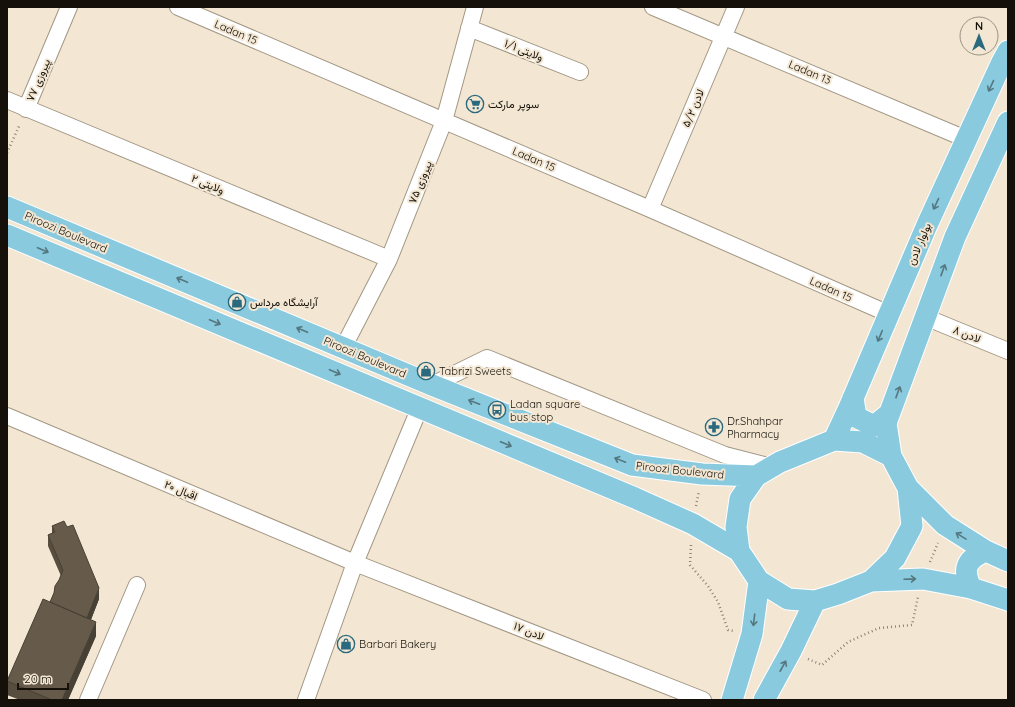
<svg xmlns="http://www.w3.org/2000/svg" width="1015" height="707" viewBox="0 0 1015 707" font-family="Quicksand,Vazirmatn,sans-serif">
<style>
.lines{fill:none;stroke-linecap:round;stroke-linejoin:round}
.minor-casing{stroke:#a29784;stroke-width:18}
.major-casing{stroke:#fff;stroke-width:23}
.path{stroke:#8d8577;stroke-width:2.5;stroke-dasharray:1 3;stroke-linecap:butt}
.minor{stroke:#fff;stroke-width:16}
.major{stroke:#89cadf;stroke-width:21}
.wall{fill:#584e40}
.shaded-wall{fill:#474034}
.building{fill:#665b4a;stroke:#474034}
.oneway{stroke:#55777f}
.labels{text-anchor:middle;stroke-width:4;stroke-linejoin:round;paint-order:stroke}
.street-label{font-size:11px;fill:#15110a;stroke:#f3e7d3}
.poi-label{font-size:11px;fill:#15110a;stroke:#f3e7d3;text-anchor:start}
</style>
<rect width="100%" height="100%" fill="#f3e7d3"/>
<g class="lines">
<defs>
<path id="minor" d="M178,7l472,202 239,105
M653,7l313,132
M469,28l111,44
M7,100l382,159
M26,109l43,-102
M650,209l86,-202
M925,317l83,34
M343,348l46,-89 55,-138 31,-114
M432,385l55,-27 238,97 47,12
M7,416l348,147 348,137
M88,700l49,-115
M306,700l49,-137 65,-156"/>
<path id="major" d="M7,207l425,178 200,80 70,9 54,2
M7,235l628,263 58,26 46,27
M853,398l3,19 18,9 15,-12
M834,440l29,2 28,14 17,32 4,38 -17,32 -24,23 -33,13 -23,7 -27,-2 -29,-18 -20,-30 -3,-24 4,-28 16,-23 24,-14z
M834,440l14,-30 79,-185 75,-163 6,-11
M891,456l-5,-33 69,-186 53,-115
M908,488l37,37 41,26 22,10
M871,581l52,-2 48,9 37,12
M971,588c-9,-19 -5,-29 15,-37
M732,700l20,-66 7,-53
M764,700l27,-49 24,-50"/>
</defs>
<!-- minor casing -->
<use href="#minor" class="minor-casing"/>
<!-- major casing -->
<use href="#major" class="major-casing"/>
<!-- path -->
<path class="path" d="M7,153l13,-29
M696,506l3,-15
M691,545l-1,20 18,21 10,16 10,28 7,1
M930,562l8,-19
M808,659l14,6 26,-23 31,-14 33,-3 6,-28"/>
<!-- minor -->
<use href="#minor" class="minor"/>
<!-- major -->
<use href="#major" class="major"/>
</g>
<!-- wall -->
<path class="wall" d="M52,526l47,73 -8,21 5,16 -28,64h-48l-13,-5v-14l43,-79 11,-26 -13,-30v-11l4,-2z"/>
<!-- shaded-wall -->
<path class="shaded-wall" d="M99,588v11l-13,33v-11z
M96,622v14l-28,64h-6z"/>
<!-- building -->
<path class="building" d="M64,521l3,6 6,-2 26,63 -12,30 -37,-16 4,-9 1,-7 4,-6 4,-10 -15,-35 7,-3 -3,-6z
M43,599l53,23 -34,78h-10l-45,-19z"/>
<!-- one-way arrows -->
<defs><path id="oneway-shaft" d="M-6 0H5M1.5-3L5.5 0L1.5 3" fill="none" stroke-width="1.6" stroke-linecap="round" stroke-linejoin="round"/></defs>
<g class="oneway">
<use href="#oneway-shaft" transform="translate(991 86) rotate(115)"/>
<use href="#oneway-shaft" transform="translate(936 204) rotate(115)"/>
<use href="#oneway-shaft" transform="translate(43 250) rotate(23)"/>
<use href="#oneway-shaft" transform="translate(943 270) rotate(-70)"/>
<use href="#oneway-shaft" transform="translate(182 280) rotate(-157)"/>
<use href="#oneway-shaft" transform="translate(215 322) rotate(23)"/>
<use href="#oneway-shaft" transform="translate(302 330) rotate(-157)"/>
<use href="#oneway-shaft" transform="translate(880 336) rotate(113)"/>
<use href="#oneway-shaft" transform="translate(335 372) rotate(23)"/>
<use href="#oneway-shaft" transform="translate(898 392) rotate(-70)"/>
<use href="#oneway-shaft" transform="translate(474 402) rotate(-159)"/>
<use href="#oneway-shaft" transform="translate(506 444) rotate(23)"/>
<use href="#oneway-shaft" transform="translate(620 460) rotate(-158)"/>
<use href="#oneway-shaft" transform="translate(961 536) rotate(-148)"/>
<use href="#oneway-shaft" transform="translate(910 579) rotate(-2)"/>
<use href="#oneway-shaft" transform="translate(754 620) rotate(97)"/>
<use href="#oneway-shaft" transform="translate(783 666) rotate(-61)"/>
</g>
<!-- icons -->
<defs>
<symbol id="supermarket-ring" viewBox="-11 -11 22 22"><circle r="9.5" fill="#f3e7d3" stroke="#2a697e" stroke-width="1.5"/><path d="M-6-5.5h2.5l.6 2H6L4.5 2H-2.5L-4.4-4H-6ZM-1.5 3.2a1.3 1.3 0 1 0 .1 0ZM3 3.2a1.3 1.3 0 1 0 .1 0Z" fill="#2a697e"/></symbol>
<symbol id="shop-ring" viewBox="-11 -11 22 22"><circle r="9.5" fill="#f3e7d3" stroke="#2a697e" stroke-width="1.5"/><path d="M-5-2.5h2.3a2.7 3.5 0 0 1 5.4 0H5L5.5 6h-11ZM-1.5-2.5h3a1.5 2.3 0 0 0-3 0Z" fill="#2a697e"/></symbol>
<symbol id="bus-ring" viewBox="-11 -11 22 22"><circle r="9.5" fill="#f3e7d3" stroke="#2a697e" stroke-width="1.5"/><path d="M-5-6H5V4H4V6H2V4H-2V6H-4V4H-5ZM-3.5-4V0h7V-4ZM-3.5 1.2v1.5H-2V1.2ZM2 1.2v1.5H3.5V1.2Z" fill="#2a697e"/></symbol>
<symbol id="pharmacy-ring" viewBox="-11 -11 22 22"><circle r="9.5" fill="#f3e7d3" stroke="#2a697e" stroke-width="1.5"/><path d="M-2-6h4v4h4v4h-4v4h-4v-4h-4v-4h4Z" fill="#2a697e"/></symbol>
</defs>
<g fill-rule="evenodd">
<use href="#supermarket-ring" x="465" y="94" width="20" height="20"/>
<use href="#shop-ring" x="227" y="292" width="20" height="20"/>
<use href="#shop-ring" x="416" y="361" width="20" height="20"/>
<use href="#bus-ring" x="487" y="400" width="20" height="20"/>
<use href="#pharmacy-ring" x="704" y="417" width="20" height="20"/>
<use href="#shop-ring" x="336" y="634" width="20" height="20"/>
</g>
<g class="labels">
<!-- street labels -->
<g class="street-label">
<text transform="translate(236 32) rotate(23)" y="4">Ladan 15</text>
<text transform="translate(524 50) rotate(22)" y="4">ولایتی ۱/۱</text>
<text transform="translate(810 72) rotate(23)" y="4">Ladan 13</text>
<text transform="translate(38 80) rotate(-67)" y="4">پیروزی ۷۷</text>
<text transform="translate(693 108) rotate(-67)" y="4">لادن ۵/۲</text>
<text transform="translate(534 159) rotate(23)" y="4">Ladan 15</text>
<text transform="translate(420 182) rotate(-68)" y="4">پیروزی ۷۵</text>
<text transform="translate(208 184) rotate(23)" y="4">ولایتی ۲</text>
<text transform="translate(66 232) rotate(23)" y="4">Piroozi Boulevard</text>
<text transform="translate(919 244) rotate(-67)" y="4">بولوار لادن</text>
<text transform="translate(831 289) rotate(24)" y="4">Ladan 15</text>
<text transform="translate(967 334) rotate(22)" y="4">لادن ۸</text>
<text transform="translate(365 357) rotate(23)" y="4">Piroozi Boulevard</text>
<text transform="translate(680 470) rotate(6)" y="4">Piroozi Boulevard</text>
<text transform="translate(181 490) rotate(23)" y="4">اقبال ۲۰</text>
<text transform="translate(529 631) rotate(22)" y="4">لادن ۱۷</text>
</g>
<!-- poi labels -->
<g class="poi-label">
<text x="488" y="108">سوپر مارکت</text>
<text x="250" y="306">آرایشگاه مرداس</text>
<text x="439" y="375">Tabrizi Sweets</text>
<text x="510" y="408">Ladan square<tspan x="510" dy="13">bus stop</tspan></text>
<text x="727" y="425">Dr.Shahpar<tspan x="727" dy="13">Pharmacy</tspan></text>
<text x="359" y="648">Barbari Bakery</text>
</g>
</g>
<!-- border -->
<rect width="1015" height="707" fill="none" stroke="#15110a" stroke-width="16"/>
<!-- north arrow -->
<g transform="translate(979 36)"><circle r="19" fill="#f3e7d3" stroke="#9a9183"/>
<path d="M0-3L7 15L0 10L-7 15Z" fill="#2a697e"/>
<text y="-6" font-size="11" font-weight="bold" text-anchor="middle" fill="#15110a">N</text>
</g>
<!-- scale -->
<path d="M18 683v6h50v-6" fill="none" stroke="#15110a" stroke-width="2"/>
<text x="24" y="683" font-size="12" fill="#15110a" stroke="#f3e7d3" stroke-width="3" paint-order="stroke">20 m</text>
</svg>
